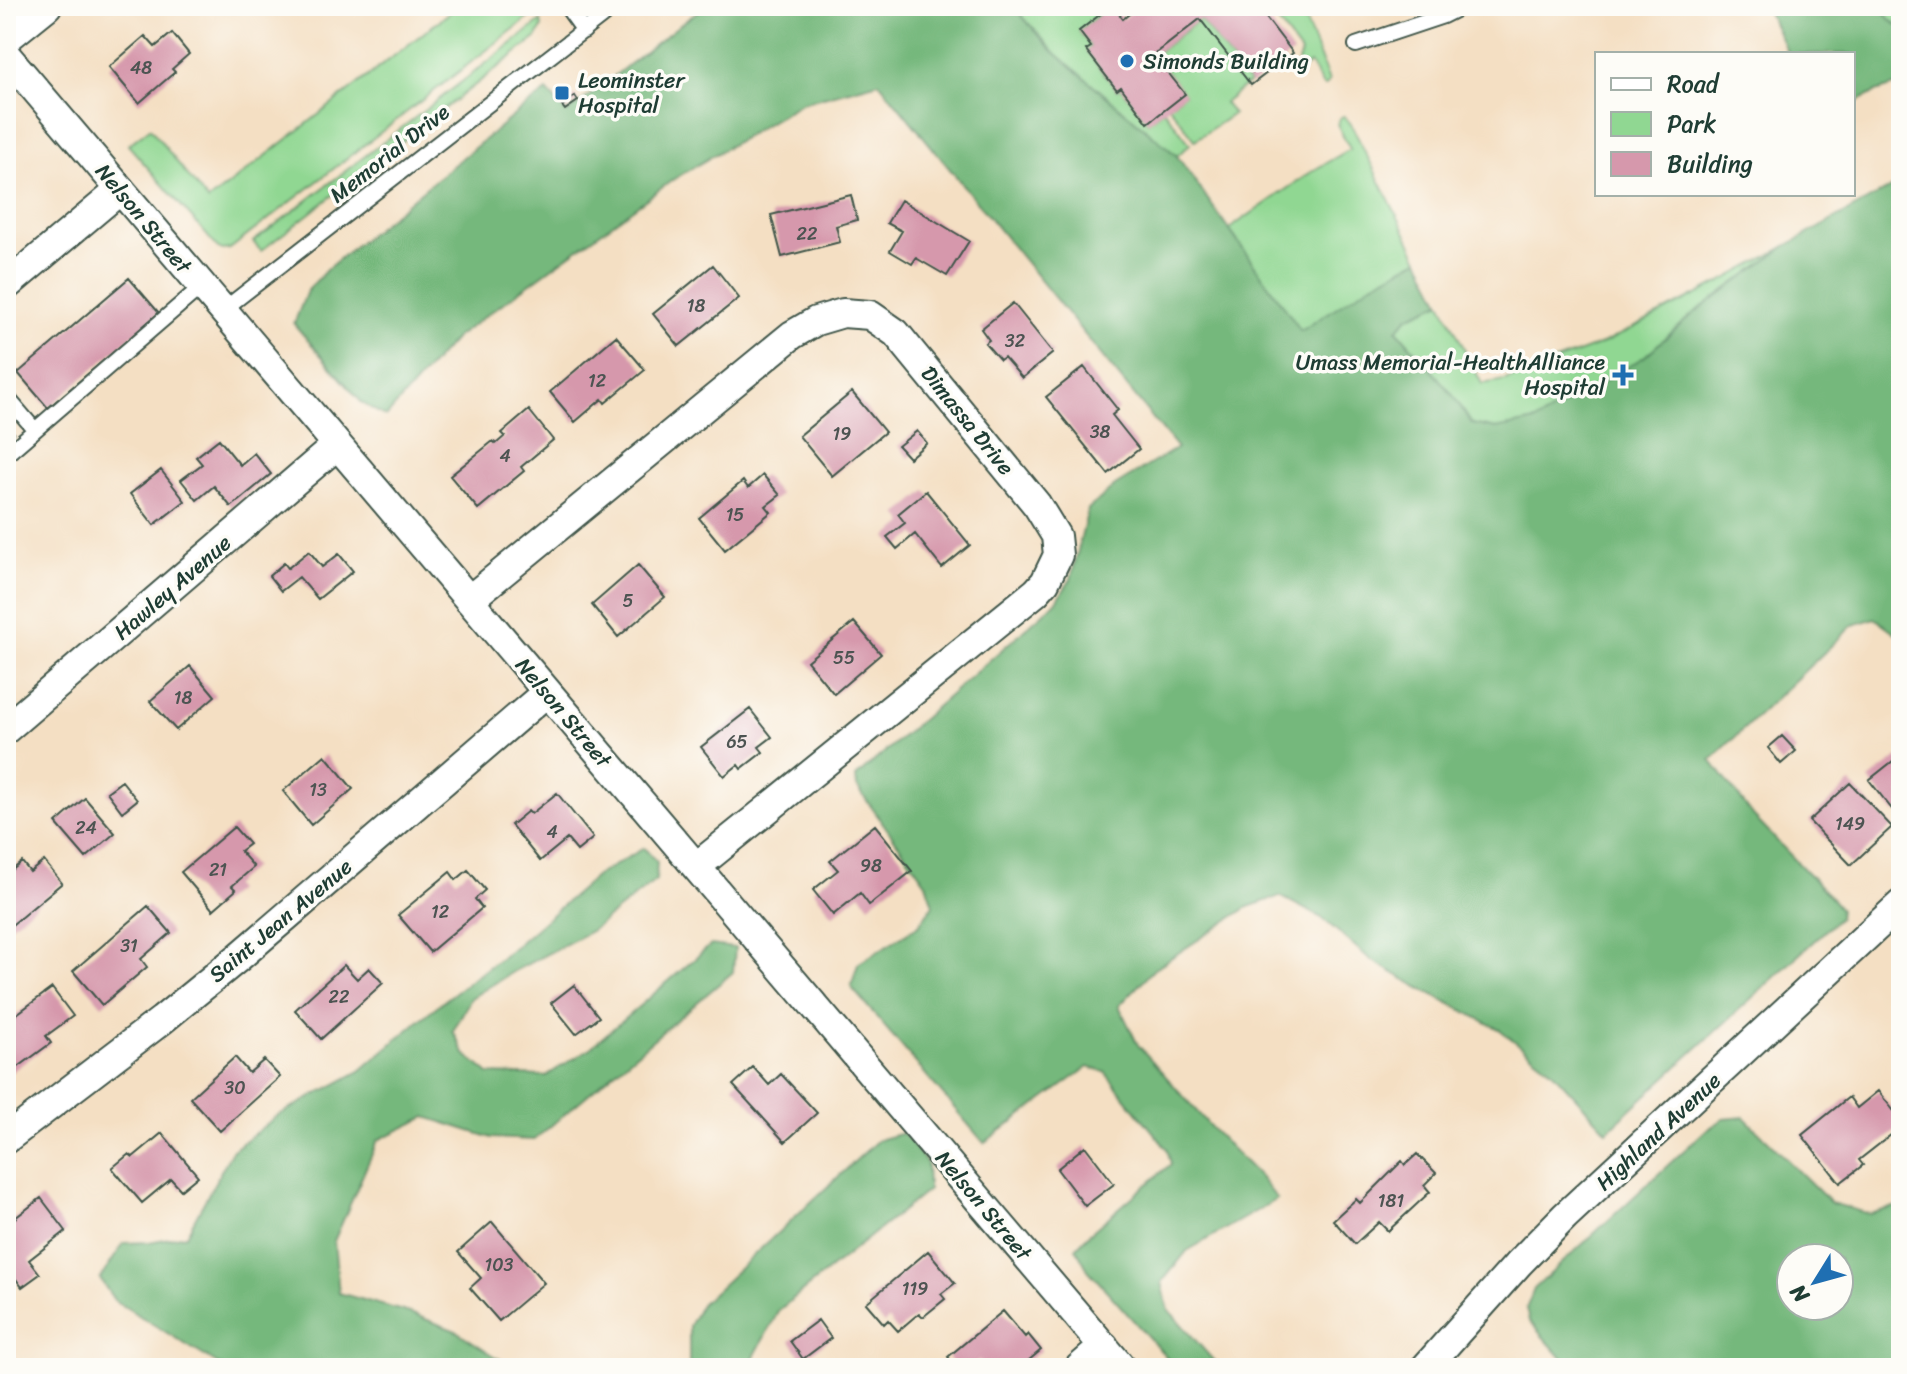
<svg xmlns="http://www.w3.org/2000/svg" width="1907" height="1374" viewBox="0 0 1907 1374" font-family="Sriracha,sans-serif">
<style>
.green{fill:#90d792;stroke:#588a63;stroke-width:2}
.forest{fill:#74b87c;stroke:#4a7a58;stroke-width:2;fill-rule:evenodd}
.building{fill:#d698ac}
.lines{fill:none;stroke-linecap:round;stroke-linejoin:round}
.service-casing{stroke:#3f5549;stroke-width:18}
.minor-casing{stroke:#3f5549;stroke-width:32}
.service{stroke:#fff;stroke-width:14}
.minor{stroke:#fff;stroke-width:28}
.poi-dot{fill:#1f6fb2;stroke:#fdfcf7;stroke-width:3}
.labels{text-anchor:middle;stroke-width:7;stroke-linejoin:round;paint-order:stroke}
.number-label{font-size:18px;fill:#4d5452}
.poi-label{font-size:22px;fill:#1f3d34;stroke:#fdfcf7;text-anchor:start}
.street-label{font-size:22px;fill:#1f3d34;stroke:#fdfcf7}
</style>
<rect width="100%" height="100%" fill="#fdfcf7"/>
<filter id="ink" filterUnits="userSpaceOnUse"><feTurbulence type="fractalNoise" baseFrequency=".0125" numOctaves="2"/><feDisplacementMap in="SourceGraphic" scale="16" xChannelSelector="R" yChannelSelector="G"/><feConvolveMatrix kernelMatrix="1 2 1 2 8 2 1 2 1" color-interpolation-filters="sRGB"/></filter>
<filter id="wash" filterUnits="userSpaceOnUse"><feTurbulence type="fractalNoise" baseFrequency=".006" numOctaves="4" result="noise"/><feDisplacementMap in="SourceGraphic" scale="32" xChannelSelector="R" yChannelSelector="G"/><feGaussianBlur stdDeviation="1.8" result="paint"/><feColorMatrix in="noise" values="0 0 0 0 0 0 0 0 0 0 0 0 0 0 0 0 0 1.4 0 .05"/><feComposite in="paint" operator="in"/></filter>
<g filter="url(#wash)">
<rect width="100%" height="100%" fill="#f4dfc3"/>
<!-- green -->
<path class="green" d="M458,6h76l2,6 -306,237 -7,1 -5,-2 -90,-103 22,-17 58,73z
M1013,6h98l-32,25 12,16 -4,4 30,39 4,-3 27,35 16,-12 26,34 -13,12 -124,-105z
M1266,6h34l29,75 -3,5h-3l-13,-22 -7,5 -5,-7 3,-9z
M1880,6h21v22l-11,-8z
M1200,19l49,64 -25,20 9,11 -38,26 -26,-34 15,-12 -30,-39z
M541,21l1,6 -5,10 -276,214 -8,-9z
M1344,116l7,8 68,135 -45,24 -73,48 -72,-102 85,-59 36,-21 -13,-25 4,-7z
M1786,246l-92,67 -50,44 -108,64 -40,8 -24,-5 -20,-30 -55,-64 11,-13 33,-15 41,82 23,-4 99,-37 117,-61z"/>
<!-- forest -->
<path class="forest" d="M706,6h307l40,45 124,105 124,175 69,-46 49,-26 22,43 -33,15 -11,13 55,64 20,30 24,5 40,-8 108,-64 50,-44 92,-67 115,-64v455l-26,-19 -22,7 -142,135 43,57 70,73 16,19 -1,9 -232,213 -58,-63 -50,-39 -79,-41 -49,-28 -49,-42 -42,-22 -32,11 -94,62 -35,37 19,39 77,87 44,44 18,23 -90,52 -25,31 6,27 52,59h-44l-88,-98 -12,-22 13,-14 82,-70 -4,-15 -62,-77 -17,-5 -104,76 -133,-156 7,-23 61,-39 14,-20 -7,-22 -69,-96 -1,-10 200,-175 15,-23 17,-70 27,-23 62,-38 -298,-366 -78,21 -127,76 -219,159 -69,79 -24,-14 -68,-79 13,-33 20,-22 191,-157 29,-21 20,22 111,-87z
M1765,6h115l10,14 11,8v56l-25,8 -23,12v-50h-65z
M644,848l13,14 -1,18 -65,51 -75,39 -45,28 -18,33 12,23 24,20 57,2 43,-27 122,-104 24,3 -2,24 -199,168 -42,-2 -66,-21 -48,23 -44,101 5,52 71,20 46,18 45,29 1,8h-278l-110,-68 -14,-21 24,-36 25,-1 37,-7 46,-84 45,-35 83,-45 68,-58 84,-64 84,-73z
M1744,1117l87,86 39,11 31,-9v163h-330l-42,-47 -3,-12 8,-20 172,-159 18,-11zM1839,1258v48h-48v-48z
M903,1133l24,30 1,27 -149,120 -31,58h-59v-42l12,-22 177,-164z"/>
<g id="blocks">
<!-- building -->
<path class="building" d="M1111,6h2l10,13 16,-13h118l36,47 -42,32 -51,-66 -46,36 31,39 -37,29 -27,-36 -4,3 -31,-40 5,-3 -12,-16z
M172,33l17,21 -17,15 3,3 -36,31 -30,-36 36,-31 10,11z
M575,96l3,5 -13,9 -3,-4z
M851,195l6,25 -21,6 4,16 -58,15 -11,-42z
M901,200l68,41 -22,35 -31,-18 -4,6 -22,-13 12,-20 -15,-8z
M713,265l26,33 -60,48 -26,-32z
M129,278l30,35 -111,95 -30,-35z
M1013,303l40,50 -31,25 -18,-21 -4,3 -15,-17 4,-3 -8,-11z
M616,336l29,34 -40,33 -3,-4 -27,23 -25,-30z
M1084,367l34,43 -6,5 27,34 -31,25 -62,-77z
M852,392l33,40 -53,44 -33,-40z
M529,410l24,30 -32,27 3,4 -46,38 -28,-33 43,-35 3,3 9,-8 -3,-3z
M6,423l8,10 -8,7z
M917,431l10,12 -18,15 -11,-12z
M219,439l21,26 14,-12 17,21 -40,33 -17,-21 -17,14 -16,-20 21,-16 -6,-7z
M161,470l24,31 -31,24 -24,-31z
M763,475l17,20 -14,11 5,6 -46,38 -26,-32 44,-37 5,7z
M926,491l44,54 -28,23 -27,-34 -18,15 -10,-12 18,-14 -7,-9z
M309,551l13,16 17,-13 14,17 -35,28 -19,-22 -18,14 -12,-15 15,-13 4,5z
M638,565l27,32 -47,40 -26,-32z
M854,622l27,32 -47,40 -27,-33z
M190,666l25,30 -39,34 -26,-29z
M750,709l22,28 -13,10 4,5 -22,17 -3,-4 -14,11 -23,-29z
M1782,736l14,15 -15,13 -13,-16z
M325,755l28,34 -42,36 -28,-34z
M1898,757l3,4v47l-6,5 -26,-33z
M122,781l15,19 -15,12 -15,-20z
M1850,783l42,44 -41,38 -42,-44z
M557,793l36,45 -16,13 -10,-12 -27,22 -29,-36 17,-14 3,3z
M85,798l30,35 -29,25 -30,-35z
M875,825l37,46 -43,34 -9,-12 -27,22 -20,-25 25,-20 -8,-9z
M234,827l15,17 -9,7 14,16 -22,19 4,4 -23,20 -32,-38z
M44,861l18,22 -55,46 -1,-54 16,-13 8,10z
M468,870l17,20 -10,9 7,9 -52,44 -32,-37 52,-43 6,8z
M148,906l23,27 -30,26 6,8 -45,38 -29,-34z
M344,965l13,14 12,-11 14,15 -62,56 -26,-29z
M574,985l25,32 -23,17 -25,-31z
M52,988l21,28 -27,20 5,7 -45,33v-54z
M235,1057l14,16 15,-13 16,17 -60,54 -30,-33z
M753,1067l16,18 12,-11 36,39 -32,29 -52,-57z
M1878,1091l23,29v7l-42,33 4,5 -23,18 -38,-48 47,-38 8,11z
M162,1133l36,43 -17,14 -10,-11 -29,24 -30,-35 17,-14 4,3z
M1085,1146l29,38 -29,22 -28,-37z
M1417,1154l19,19 -12,12 6,7 -42,39 -9,-9 -24,22 -22,-24 23,-21 4,4 42,-42 3,4z
M41,1198l25,33 -37,29 11,14 -18,13 -12,-16 -4,3v-49z
M492,1222l52,61 -45,38 -29,-33 11,-10 -23,-26z
M928,1251l27,32 -14,11 4,5 -22,18 -4,-4 -21,18 -10,-11 -4,4 -18,-21z
M1003,1311l22,26 3,-3 13,16 -19,16 1,2h-37l-7,-8 -9,8h-13l-9,-11z
M818,1320l13,18 -28,21 -13,-18z"/>
</g>
</g>
<g filter="url(#ink)">
<use href="#blocks" fill-opacity="0" stroke="#3f5549" stroke-width="2"/>
<g class="lines">
<defs>
<path id="service" d="M566,6l18,25
M1356,45l87,-29 20,-10
M223,310l392,-304
M6,396l29,34
M6,455l196,-169"/>
<path id="minor" d="M6,39l41,-33
M6,55l1116,1313
M6,286l114,-96
M469,600l323,-265 24,-14 27,-8 27,2 26,18 13,16 128,156 19,31 2,19 -13,27 -9,10 -340,275
M6,729l331,-284
M6,1139l156,-119 77,-63 308,-265
M1079,1368l25,-22
M1425,1368l94,-105 46,-47 336,-312"/>
</defs>
<!-- service casing -->
<use href="#service" class="service-casing"/>
<!-- minor casing -->
<use href="#minor" class="minor-casing"/>
<!-- service -->
<use href="#service" class="service"/>
<!-- minor -->
<use href="#minor" class="minor"/>
</g>
</g>
<!-- markers -->
<g class="poi-dot">
<circle cx="1127" cy="61" r="8"/>
<rect x="554" y="85" width="16" height="16" rx="4"/>
<path d="M1619 363h8v8h8v8h-8v8h-8v-8h-8v-8h8z"/>
</g>
<g class="labels">
<!-- number labels -->
<g class="number-label">
<text x="141" y="74">48</text>
<text x="807" y="240">22</text>
<text x="696" y="312">18</text>
<text x="1015" y="347">32</text>
<text x="597" y="387">12</text>
<text x="1100" y="438">38</text>
<text x="842" y="440">19</text>
<text x="505" y="462">4</text>
<text x="735" y="521">15</text>
<text x="628" y="607">5</text>
<text x="844" y="664">55</text>
<text x="183" y="704">18</text>
<text x="737" y="748">65</text>
<text x="318" y="796">13</text>
<text x="1850" y="830">149</text>
<text x="86" y="834">24</text>
<text x="552" y="838">4</text>
<text x="871" y="872">98</text>
<text x="218" y="876">21</text>
<text x="440" y="918">12</text>
<text x="129" y="952">31</text>
<text x="339" y="1003">22</text>
<text x="235" y="1094">30</text>
<text x="1391" y="1207">181</text>
<text x="499" y="1271">103</text>
<text x="915" y="1295">119</text>
</g>
<!-- poi labels -->
<g class="poi-label">
<text x="1143" y="69">Simonds Building</text>
<text x="578" y="88">Leominster<tspan x="578" dy="25">Hospital</tspan></text>
<text x="1605" y="370" text-anchor="end">Umass Memorial-HealthAlliance<tspan x="1605" dy="25">Hospital</tspan></text>
</g>
<!-- street labels -->
<g class="street-label">
<text transform="translate(389 153) rotate(-38)" y="8">Memorial Drive</text>
<text transform="translate(144 218) rotate(50)" y="8">Nelson Street</text>
<text transform="translate(968 420) rotate(51)" y="8">Dimassa Drive</text>
<text transform="translate(172 587) rotate(-41)" y="8">Hawley Avenue</text>
<text transform="translate(564 712) rotate(50)" y="8">Nelson Street</text>
<text transform="translate(280 920) rotate(-40)" y="8">Saint Jean Avenue</text>
<text transform="translate(1658 1131) rotate(-43)" y="8">Highland Avenue</text>
<text transform="translate(984 1205) rotate(50)" y="8">Nelson Street</text>
</g>
</g>
<!-- margin -->
<rect width="1907" height="1374" fill="none" stroke="#fdfcf7" stroke-width="32"/>
<!-- legend -->
<rect x="1595" y="52" width="260" height="144" fill="#fdfcf7" stroke="#a4b0a9" stroke-width="2"/>
<rect x="1611" y="78" width="40" height="12" fill="#ffffff" stroke="#a4b0a9" stroke-width="2"/>
<text x="1667" y="92" font-size="24" fill="#1f3d34">Road</text>
<rect x="1611" y="112" width="40" height="24" fill="#90d792" stroke="#a4b0a9" stroke-width="2"/>
<text x="1667" y="132" font-size="24" fill="#1f3d34">Park</text>
<rect x="1611" y="152" width="40" height="24" fill="#d698ac" stroke="#a4b0a9" stroke-width="2"/>
<text x="1667" y="172" font-size="24" fill="#1f3d34">Building</text>
<!-- north arrow -->
<g transform="translate(1815 1282) rotate(233)"><circle r="38" fill="#fdfcf7" stroke="#a4b0a9" stroke-width="2"/>
<path d="M0-6L14 30L0 20L-14 30Z" fill="#1f6fb2"/>
<text y="-12" font-size="22" font-weight="bold" text-anchor="middle" fill="#1f3d34">N</text>
</g>
</svg>
